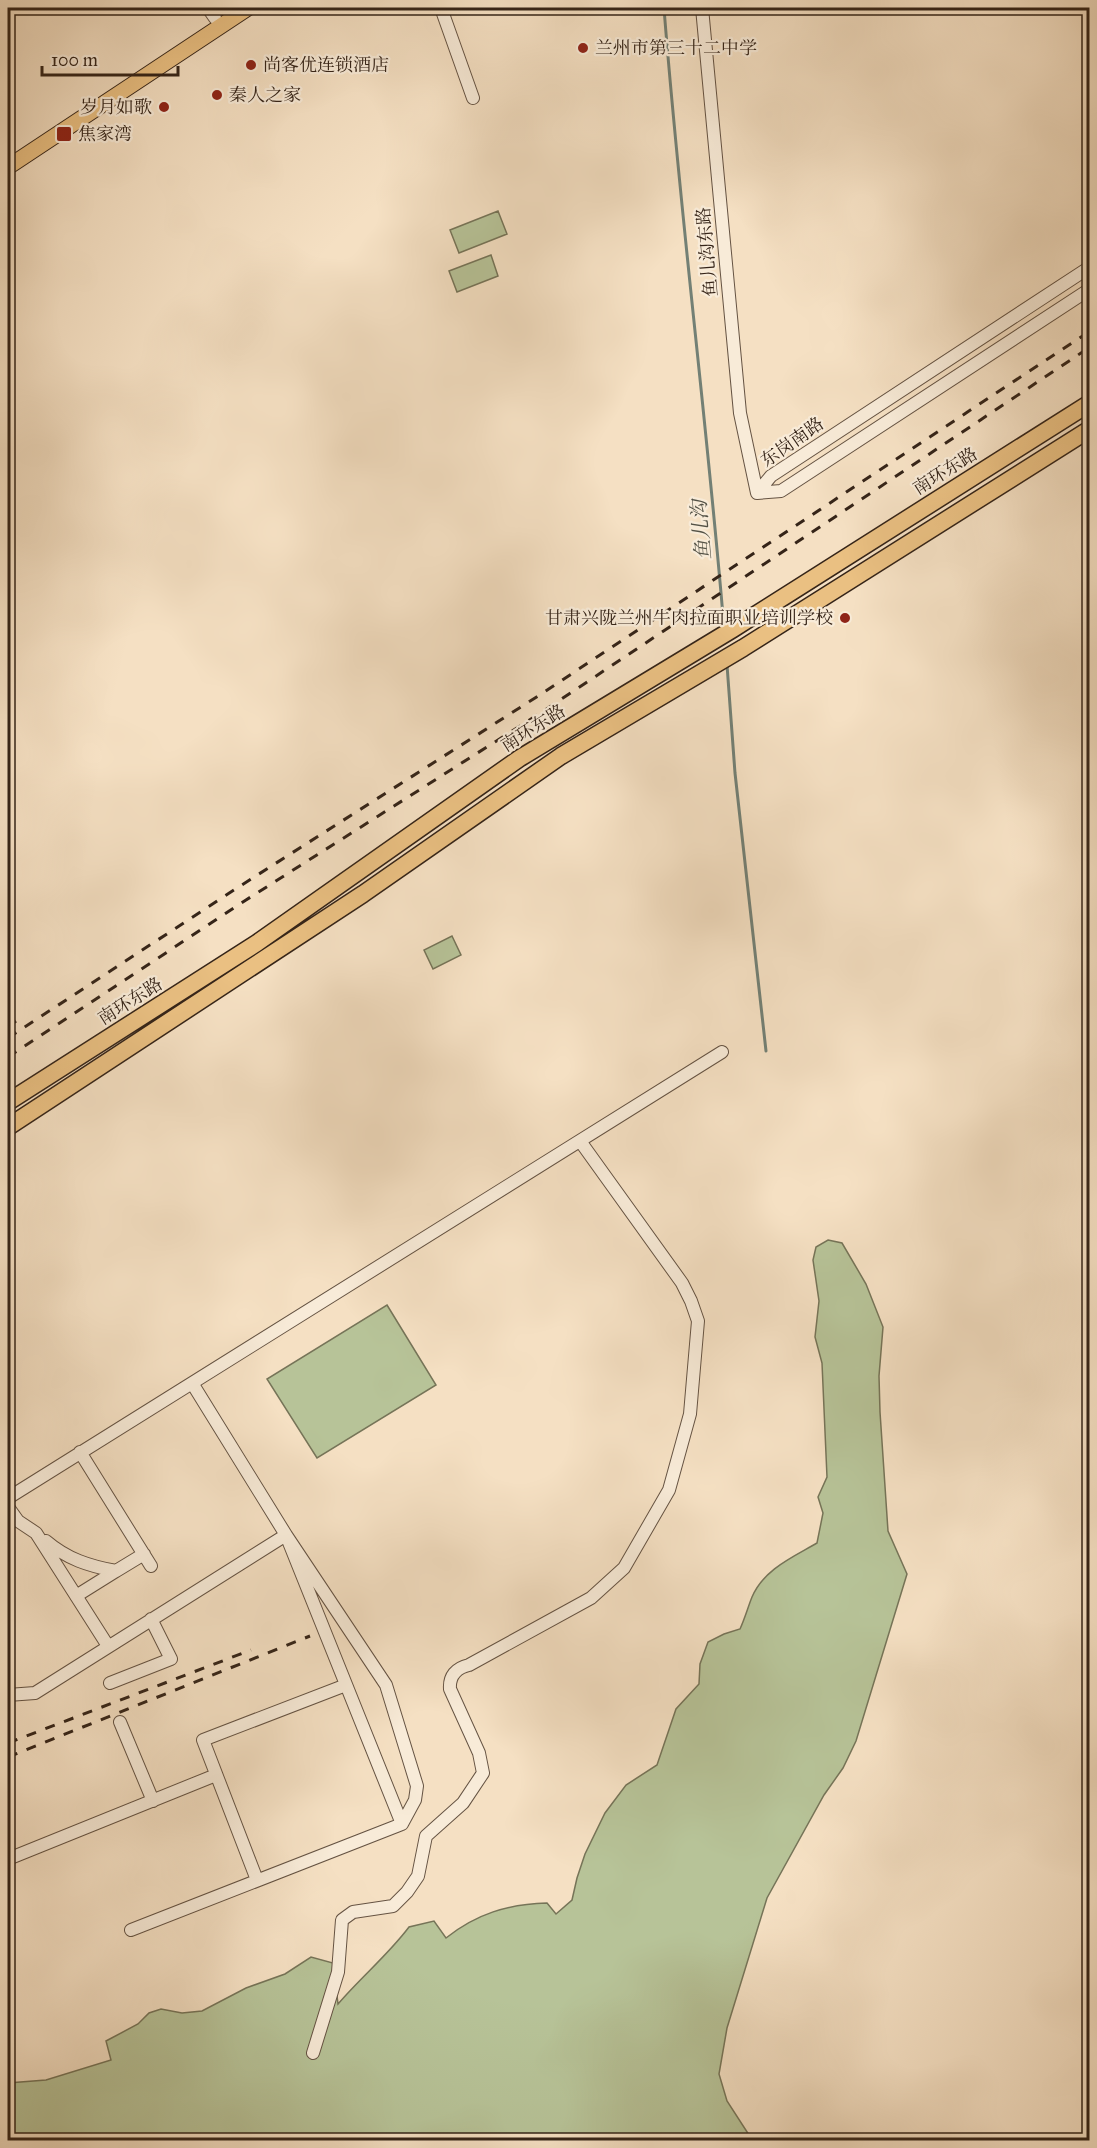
<svg xmlns="http://www.w3.org/2000/svg" width="1097" height="2148" viewBox="0 0 1097 2148" font-family="'IM FELL Great Primer','Noto Serif SC',serif">
<style>
.green{fill:#b7c398;stroke:#767458;stroke-width:1.5}
.lines{fill:none;stroke-linecap:round;stroke-linejoin:round}
.stream{stroke:#738075;stroke-width:3}
.minor-casing{stroke:#655343;stroke-width:14}
.major-casing{stroke:#352418;stroke-width:17}
.highway-casing{stroke:#352418;stroke-width:19}
.minor{stroke:#f8ebd8;stroke-width:12}
.major{stroke:#eac082;stroke-width:15}
.highway{stroke:#eac082;stroke-width:16}
.rail{stroke:#352418;stroke-width:3;stroke-dasharray:10 10;stroke-linecap:butt}
.poi-dot{fill:#8f2418;stroke:#f8ebd8;stroke-width:2}
.labels{text-anchor:middle;stroke-width:4.5;stroke-linejoin:round;paint-order:stroke}
.poi-label{font-size:18px;fill:#352418;stroke:#f8ebd8;text-anchor:start}
.street-label{font-size:18px;fill:#352418;stroke:#f8ebd8}
.water-label{font-size:20px;font-style:italic;fill:#545246;stroke:#f8ebd8}
</style>
<rect width="100%" height="100%" fill="#f5e0c3"/>
<filter id="stains"><feTurbulence type="fractalNoise" baseFrequency=".00333" numOctaves="4"/><feColorMatrix values="0 0 0 0 .2 0 0 0 0 .09 0 0 0 0 .02 0 0 0 .5 -.17"/></filter>
<radialGradient id="worn" r=".72"><stop offset=".6" stop-color="#630" stop-opacity="0"/><stop offset="1" stop-color="#630" stop-opacity=".3"/></radialGradient>
<!-- green -->
<path class="green" d="M498,211l9,23 -48,19 -9,-23z
M491,255l7,21 -41,16 -8,-21z
M452,936l9,19 -28,14 -9,-19z
M828,1240l14,3 24,41 17,43 -4,49 1,36 8,119 19,43 -51,167 -13,27 -19,27 -57,103 -40,130 -8,46 8,27 22,34 6,5h-747v-57l38,-3 65,-20 -5,-19 32,-17 11,-11 12,-4 21,4 20,-2 44,-23 39,-14 26,-17 22,6 5,41c23,-27 50,-49 71,-77l25,-6 12,17c30,-24 62,-34 101,-35l9,11 16,-14 5,-22 8,-24 20,-41 21,-28 31,-20 19,-56 23,-25 1,-20 8,-22 16,-8 16,-5c5,-11 8,-22 12,-32 12,-28 41,-40 65,-54l6,-30 -5,-16 9,-20 -5,-114 -7,-26 4,-36 -6,-41 3,-13z
M387,1305l49,80 -119,73 -50,-79z"/>
<g class="lines">
<!-- stream -->
<path class="stream" d="M664,8c16,207 43,413 60,620
M727,665l8,108 31,278"/>
<defs>
<path id="minor" d="M208,8l7,10
M441,8l32,90
M702,8l38,405 17,80
M757,493l14,-17 319,-209
M757,493l24,-2 309,-202
M80,1452l71,114
M8,1498l714,-446
M8,1507l10,14 18,12 72,113
M46,1541c21,18 43,25 70,30l28,-17
M76,1596l40,-25
M110,1683l61,-24 -20,-40
M8,1695l27,-2 251,-158 100,150 31,101 -2,14 -13,24 -116,-289 -94,-152
M120,1722l33,79
M8,1859l208,-84
M257,1880l-54,-140 143,-55
M131,1930l271,-106
M313,2053l25,-81 4,-52 11,-8 40,-6 14,-14 11,-16 8,-40 37,-33 20,-30 -4,-20 -29,-64c-1,-13 6,-21 19,-24l122,-67 33,-30 45,-78 21,-76 8,-93 -7,-20 -9,-18 -102,-142"/>
<path id="major" d="M8,167l240,-159"/>
<path id="highway" d="M8,1102l249,-159 263,-185 213,-129 357,-226
M8,1127l355,-233 198,-138 182,-108 347,-219"/>
</defs>
<!-- minor casing -->
<use href="#minor" class="minor-casing"/>
<!-- major casing -->
<use href="#major" class="major-casing"/>
<!-- highway casing -->
<use href="#highway" class="highway-casing"/>
<!-- minor -->
<use href="#minor" class="minor"/>
<!-- major -->
<use href="#major" class="major"/>
<!-- highway -->
<use href="#highway" class="highway"/>
<!-- rail -->
<path class="rail" d="M8,1027l12,-9
M8,1038l229,-150 298,-190 555,-367
M8,1057l238,-157 296,-188 548,-365
M8,1743l243,-93
M8,1757l302,-121"/>
</g>
<!-- markers -->
<g class="poi-dot">
<circle cx="583" cy="48" r="6"/>
<circle cx="251" cy="65" r="6"/>
<circle cx="217" cy="95" r="6"/>
<circle cx="164" cy="107" r="6"/>
<rect x="56" y="126" width="16" height="16" rx="3"/>
<circle cx="845" cy="618" r="6"/>
</g>
<g class="labels">
<!-- poi labels -->
<g class="poi-label">
<text x="595" y="54">兰州市第三十二中学</text>
<text x="263" y="71">尚客优连锁酒店</text>
<text x="229" y="101">秦人之家</text>
<text x="152" y="113" text-anchor="end">岁月如歌</text>
<text x="78" y="140">焦家湾</text>
<text x="833" y="624" text-anchor="end">甘肃兴陇兰州牛肉拉面职业培训学校</text>
</g>
<!-- street labels -->
<g class="street-label">
<text transform="translate(707 252) rotate(-95)" y="6">鱼儿沟东路</text>
<text transform="translate(792 442) rotate(-35)" y="6">东岗南路</text>
<text transform="translate(945 471) rotate(-32)" y="6">南环东路</text>
<text transform="translate(533 728) rotate(-32)" y="6">南环东路</text>
<text transform="translate(130 1001) rotate(-32)" y="6">南环东路</text>
</g>
<!-- water labels -->
<g class="water-label">
<text transform="translate(701 530) rotate(-95)" y="7">鱼儿沟</text>
</g>
</g>
<!-- margin -->
<rect width="1097" height="2148" fill="none" stroke="#f5e0c3" stroke-width="30"/>
<rect x="9" y="9" width="1079" height="2130" fill="none" stroke="#352418" stroke-width="3"/>
<rect x="15" y="15" width="1067" height="2118" fill="none" stroke="#352418" stroke-width="1.5"/>
<!-- scale -->
<path d="M42 66v9h136v-9" fill="none" stroke="#352418" stroke-width="3"/>
<text x="51" y="66" font-size="18" fill="#352418" stroke="#f8ebd8" stroke-width="4.5" paint-order="stroke">100 m</text>
<rect width="100%" height="100%" filter="url(#stains)"/>
<rect width="100%" height="100%" fill="url(#worn)"/>
</svg>
